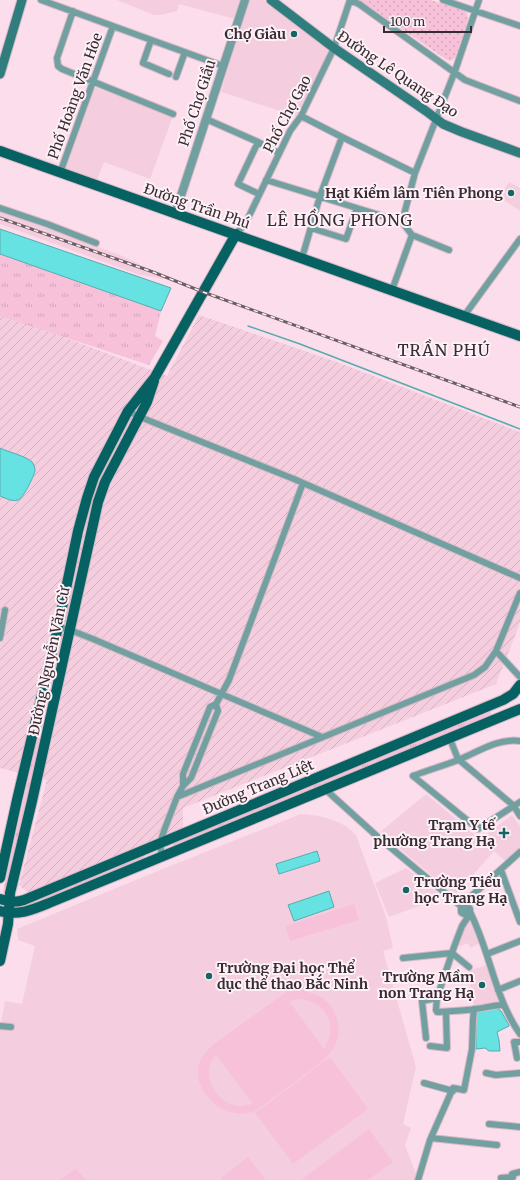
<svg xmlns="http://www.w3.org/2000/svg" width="520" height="1180" viewBox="0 0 520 1180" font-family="Merriweather,serif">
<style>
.built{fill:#f4cedf}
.industrial{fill:url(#industrial-furrows)}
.grass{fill:url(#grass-tufts)}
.park{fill:url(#park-dots)}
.pitch{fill:#f7c1da;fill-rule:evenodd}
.water{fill:#66e2e3;stroke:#58abae}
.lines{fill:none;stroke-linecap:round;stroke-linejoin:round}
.stream{stroke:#58abae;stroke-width:1.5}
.minor-casing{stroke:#d5bac6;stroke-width:8}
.tertiary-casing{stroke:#d5bac6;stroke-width:10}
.secondary-casing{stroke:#d5bac6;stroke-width:11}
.primary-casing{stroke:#d5bac6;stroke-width:12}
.minor{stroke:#72a0a0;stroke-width:6}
.tertiary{stroke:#72a0a0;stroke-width:8}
.secondary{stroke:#307d7e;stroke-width:9}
.primary{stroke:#056162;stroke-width:10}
.rail-casing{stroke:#6c5c63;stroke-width:3}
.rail{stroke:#fdf0f6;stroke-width:1.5;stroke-dasharray:4.5;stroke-linecap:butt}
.poi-dot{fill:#166566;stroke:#fdf0f6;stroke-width:1.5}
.labels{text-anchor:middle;stroke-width:4;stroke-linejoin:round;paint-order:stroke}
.poi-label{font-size:14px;font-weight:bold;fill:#372c31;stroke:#fdf0f6;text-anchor:end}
.street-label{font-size:14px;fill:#372c31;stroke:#fdf0f6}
.quarter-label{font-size:16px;letter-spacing:1px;fill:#372c31;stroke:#fdf0f6}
</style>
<defs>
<pattern id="industrial-furrows" width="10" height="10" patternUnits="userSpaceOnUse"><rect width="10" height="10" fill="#f4cedf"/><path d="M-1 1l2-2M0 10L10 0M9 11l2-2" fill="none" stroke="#d2b1c0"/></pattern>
<pattern id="grass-tufts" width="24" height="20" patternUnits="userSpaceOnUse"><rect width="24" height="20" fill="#f7c1da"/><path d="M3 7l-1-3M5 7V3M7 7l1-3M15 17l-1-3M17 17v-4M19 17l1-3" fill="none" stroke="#d4a6bc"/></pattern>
<pattern id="park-dots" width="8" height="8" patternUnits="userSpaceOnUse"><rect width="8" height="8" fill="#f7c1da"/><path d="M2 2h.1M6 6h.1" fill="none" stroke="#d4a6bc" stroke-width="1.8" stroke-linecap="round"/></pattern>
</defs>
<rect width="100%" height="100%" fill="#fcddeb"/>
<!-- built -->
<path class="built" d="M117,0h125l-7,19 -56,-15 -2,7 -16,4h-7z
M249,0h13l12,5 56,44 -34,67 -75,-24z
M96,88l77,28 -23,63 -46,-17 -7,18 -33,-12 28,-78z
M509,182l11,6v23l-21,-14z
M0,211l120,44 44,21 -2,3 -25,-5 -137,-50z
M426,794l54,45 32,-24 8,11v22l-15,13 -11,-10 -38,43 -7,-4 -69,-58z
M301,814l18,2 14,4 13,6 10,9 30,82 7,31 -10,3 33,116 -13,57 8,4 -6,17 12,31 -2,4h-415v-152l5,-27 17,3 13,-58 -17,-6 -1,-11 143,-59z
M406,868l37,29 -54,20 -14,-34z
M471,922l11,20 -11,6 -4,-5 -6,3 -5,-1 6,-18z
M487,965l11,35 -1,3 -23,3 -6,-35z"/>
<!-- industrial -->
<path class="industrial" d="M0,313l167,63 32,-61 135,46 186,71v191l-24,61 -313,124v23l-154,62 -10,-8 28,-105 -47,-12z"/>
<!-- grass -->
<path class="grass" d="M0,254l161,57 -6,25 8,5 -14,24 -149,-49z
M46,699h3v3l-42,186 -2,5 -1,1 -1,-2z
M490,712l2,3 -2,1 -316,131 -1,-1 1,-3 10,-4z
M142,856l2,2 -97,41 -2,-1v-2z"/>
<!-- park -->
<path class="park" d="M360,0h70l35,11 2,2 1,6 -13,39 -5,3 -3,-1z"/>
<!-- pitch -->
<path class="pitch" d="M354,904l5,16 -69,21 -5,-15z
M300,989c7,3 16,5 23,9 13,10 20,30 13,45 -4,9 -10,15 -17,21l-62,46c-29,15 -69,-18 -57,-49 3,-7 8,-12 14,-17l75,-54zM299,999c27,2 40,26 25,50l-35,-48zM217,1054l-1,1 36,48c-27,15 -58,-28 -35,-49z
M330,1057l38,52 -75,55 -38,-51z
M369,1129l24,33 -25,18h-67z
M248,1157l18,23h-44l-1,-2z
M76,1169l10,11h-27z"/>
<!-- water -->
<path class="water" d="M0,229l171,59 -10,23 -161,-57z
M0,448c8,4 26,8 32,14 2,2 3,6 3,9 -1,5 -12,28 -17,29 -6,2 -13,-2 -18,-4z
M317,851l3,10 -41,13 -3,-10z
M329,891l5,16 -40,14 -6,-16z
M496,1008l5,3 8,14v1l-12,6 2,8 1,11h-11l-4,-3 -9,1v-37l4,-2z"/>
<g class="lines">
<!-- stream -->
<path class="stream" d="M248,326l52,18 220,85"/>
<defs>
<path id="minor" d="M41,0l182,66
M350,0l9,4 106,76 55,21
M443,0l77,26
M73,11l-16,47 1,8 4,3 111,45
M151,40l-8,23 26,11
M176,77l9,-25
M301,116l41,21
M206,119l52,23
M60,173l53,-147
M266,180l136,42
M259,194l-21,-10 20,-42 21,11
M0,208l47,16 49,19
M402,222l10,13 37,15
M402,222l13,-49
M311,228l35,11 11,-31
M236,234l9,-10 4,-8 41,-85 11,-15 33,-68 16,-48
M302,258l18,-62 22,-59 73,36 40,-102 24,-71
M392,290l20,-55
M464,316l56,-77
M128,411l12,6 154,62 226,99
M58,627l12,3 23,9 229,98
M0,638l5,-28
M496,651l24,26
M450,739l8,20 56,47 6,10
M413,776l65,53 42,-27
M413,776c15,-6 30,-10 45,-16 20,-8 39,-22 62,-19
M183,786v-12l27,-67 6,-3 13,-24 74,-197
M326,790l53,48 83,69 2,-1 3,-6 53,-48
M177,797l297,-122 11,-8 11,-16 24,-58
M162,858l-2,-15 5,-15 12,-31 6,-11 8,-8 27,-67 -2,-7
M501,870l19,52
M469,910c21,40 25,87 51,124
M467,913l1,4 -6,9 -8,21 -17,51 -1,12 1,2c13,-1 25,-1 38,-3 10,-1 18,-4 28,-4
M487,954l33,-13
M403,958l49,-5 17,14
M498,990l22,-9
M0,1026l11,1
M426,1038l-4,-37 15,-3
M430,1046l17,2 -1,-36
M517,1058l-3,-16h6
M486,1073l10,2 24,-2
M424,1083l29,8
M489,1124l31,3
M431,1138l66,7
M501,1178l12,-1 -1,-3 8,-2
M418,1180l12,-40 23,-52 11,2 8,-41 1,-29 1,-11"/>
<path id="tertiary" d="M175,214l70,-214
M462,907v5l4,2 3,-3v-2l-5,-3"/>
<path id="secondary" d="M271,0l63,48 92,63 17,13 19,8 58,21
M0,74l22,-74"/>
<path id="primary" d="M0,151l520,185
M0,878l17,-78 41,-173 20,-96 9,-33 7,-21 34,-66 27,-34 81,-143
M0,899c8,3 16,4 24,1l479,-200 10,-6 7,-9
M0,911c18,5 32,-1 49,-8l471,-194
M0,961l8,-37 2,-31 22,-92 66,-299 7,-20 42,-80 7,-21"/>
</defs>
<!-- minor casing -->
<use href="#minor" class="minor-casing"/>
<!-- tertiary casing -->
<use href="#tertiary" class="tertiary-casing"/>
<!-- secondary casing -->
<use href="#secondary" class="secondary-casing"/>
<!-- primary casing -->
<use href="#primary" class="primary-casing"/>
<!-- minor -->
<use href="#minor" class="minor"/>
<!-- tertiary -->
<use href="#tertiary" class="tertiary"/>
<!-- secondary -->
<use href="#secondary" class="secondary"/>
<!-- primary -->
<use href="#primary" class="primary"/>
<defs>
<path id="rail" d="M0,218l153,54 50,20 317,115"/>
</defs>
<!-- rail casing -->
<use href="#rail" class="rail-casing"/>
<!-- rail -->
<use href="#rail" class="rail"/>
</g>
<!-- markers -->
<g class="poi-dot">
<circle cx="294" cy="34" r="4"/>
<circle cx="511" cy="193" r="4"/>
<path d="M502 827h4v4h4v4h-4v4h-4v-4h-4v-4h4z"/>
<circle cx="406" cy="890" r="4"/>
<circle cx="209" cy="976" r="4"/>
<circle cx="482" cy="985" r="4"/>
</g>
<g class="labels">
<!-- poi labels -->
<g class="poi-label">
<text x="286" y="39">Chợ Giàu</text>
<text x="503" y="198">Hạt Kiểm lâm Tiên Phong</text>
<text x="495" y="830">Trạm Y tế<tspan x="495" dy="16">phường Trang Hạ</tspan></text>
<text x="414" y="887" text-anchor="start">Trường Tiểu<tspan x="414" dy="16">học Trang Hạ</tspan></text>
<text x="217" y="973" text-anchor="start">Trường Đại học Thể<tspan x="217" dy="16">dục thể thao Bắc Ninh</tspan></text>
<text x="474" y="982">Trường Mầm<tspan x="474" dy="16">non Trang Hạ</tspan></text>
</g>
<!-- street labels -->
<g class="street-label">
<text transform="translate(398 74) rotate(34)" y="5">Đường Lê Quang Đạo</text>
<text transform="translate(75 96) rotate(-70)" y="5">Phố Hoàng Văn Hòe</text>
<text transform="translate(197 103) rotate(-72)" y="5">Phố Chợ Giầu</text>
<text transform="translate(287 114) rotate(-62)" y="5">Phố Chợ Gạo</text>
<text transform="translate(197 206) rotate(19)" y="5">Đường Trần Phú</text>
<text transform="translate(49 661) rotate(-78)" y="5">Đường Nguyễn Văn Cừ</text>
<text transform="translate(258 787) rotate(-23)" y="5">Đường Trang Liệt</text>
</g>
<!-- quarter labels -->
<g class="quarter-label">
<text x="340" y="226">LÊ HỒNG PHONG</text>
<text x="444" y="356">TRẦN PHÚ</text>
</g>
</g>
<!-- scale -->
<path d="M384 26v6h87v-6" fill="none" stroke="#372c31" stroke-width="2"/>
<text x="390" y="26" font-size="12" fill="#372c31" stroke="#fdf0f6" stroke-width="3" paint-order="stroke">100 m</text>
</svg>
